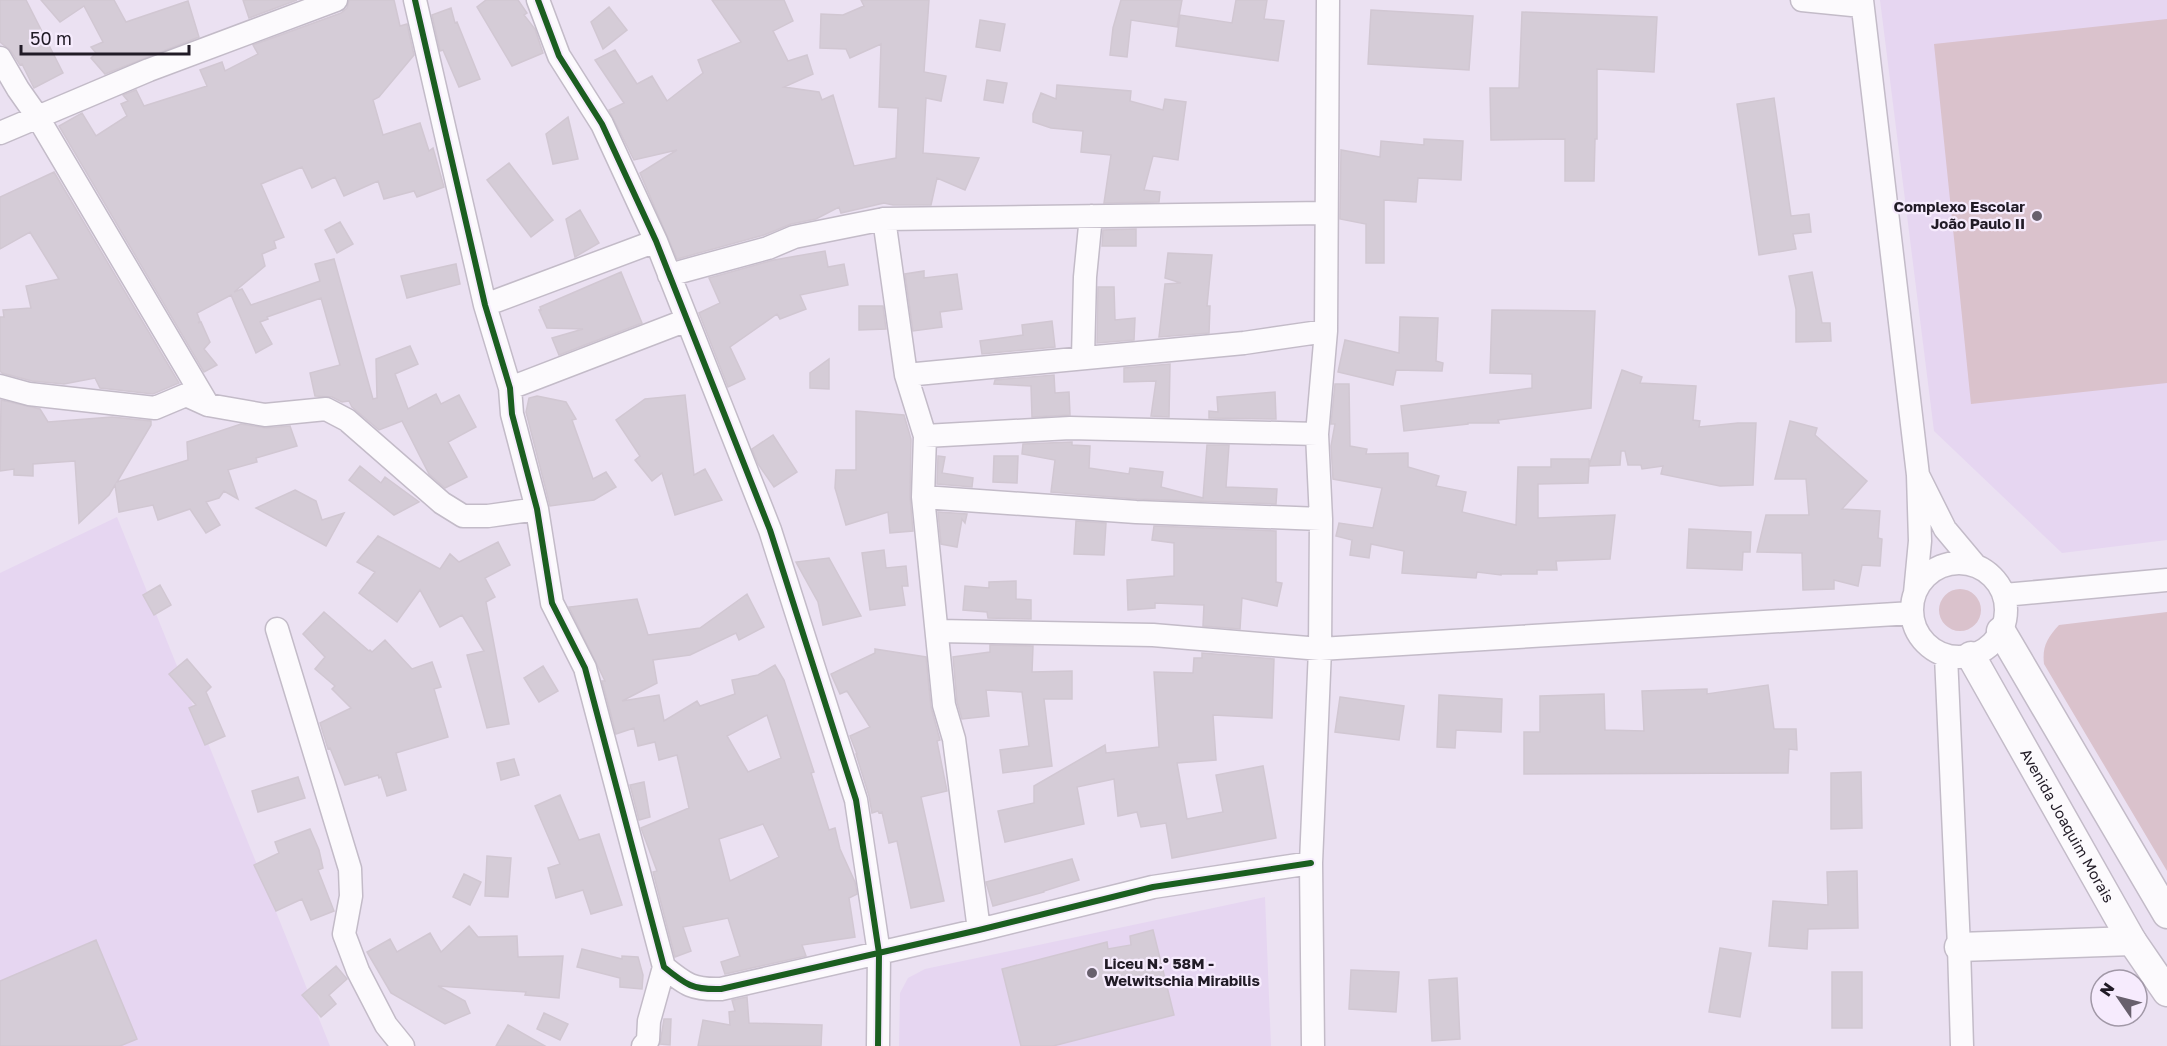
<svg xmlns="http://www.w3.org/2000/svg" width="2167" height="1046" viewBox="0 0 2167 1046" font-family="'Golos Text',sans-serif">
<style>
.built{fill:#e6d6f1}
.green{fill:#dac2cc}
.building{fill:#d5ccd7;stroke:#d1c7d2;stroke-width:1.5;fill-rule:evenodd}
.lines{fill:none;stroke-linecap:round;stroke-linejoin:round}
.minor-casing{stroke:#c3bbc8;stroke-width:25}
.tertiary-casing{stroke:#c3bbc8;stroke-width:31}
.minor{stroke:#fcfafd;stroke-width:22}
.tertiary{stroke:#fcfafd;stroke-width:28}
.cycleway-casing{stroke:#f6ebfd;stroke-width:10}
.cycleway{stroke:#1b5e20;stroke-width:6}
.poi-dot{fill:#68606d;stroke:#f6ebfd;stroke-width:2}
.labels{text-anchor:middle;stroke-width:4.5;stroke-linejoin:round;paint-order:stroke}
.poi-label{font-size:15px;font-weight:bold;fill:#211b26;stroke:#f6ebfd;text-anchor:end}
.street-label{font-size:15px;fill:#211b26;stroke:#f6ebfd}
</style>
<rect width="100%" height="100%" fill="#ebe1f2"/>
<!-- built -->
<path class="built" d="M1880,0h287v540l-105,13 -128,-122z
M117,517l213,529h-330v-473z
M1265,897l6,149h-372l1,-53 8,-15 17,-9z"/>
<!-- green -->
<path class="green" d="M2167,19v364l-196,21 -37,-360z
M1939 610a21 21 0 1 1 42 0a21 21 0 1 1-42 0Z
M2167,612v259l-123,-207c-2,-17 3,-26 15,-39z"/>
<!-- building -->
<path class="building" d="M0,0h26l37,73 -29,15 -12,-24 -2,1 -9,-14 -11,-9z
M41,0h73l12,22 62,-21 11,36 -94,37 -14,-16 5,-5 -5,-6 12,-5 -19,-36 -24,16z
M243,0h54l-48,18z
M349,0h45l6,26 7,-2 7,31 -35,42 -6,3 10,35 37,-12 9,28 4,-3 11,39 -27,10 -3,-6 -30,8 -6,-18 -34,15 -9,-19 -23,11 -10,-21 -41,17 23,53 -10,4 2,7 -14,6 3,12 -31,26 8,-3 9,16 69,-24 -5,-17 19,-5 39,140 4,-1 -1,-39 34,-13 8,18 -23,10 13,35 28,-15 5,10 18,-9 17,32 -28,15 19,35 -22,11 -16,-14 -27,-53 -23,9 -27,-23 -3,-6 -7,1 -10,-5 -17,-1 -5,-23 30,-8 -19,-67 -54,19 1,2 -8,3 12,22 -16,9 -25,-58 -34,18 3,8 -2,2 3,-1 9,20 -6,7 13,16 -13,7 -145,-246 23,-13 14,23 31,-20 -6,-12 7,-3 -5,-6 13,-5 8,16 63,-20 -7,-16 22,-8 3,9 33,-17 -5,-9 88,-32 6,-5z
M486,0h32l9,13 -3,2 11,14 8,24 -31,13 -35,-59z
M712,0h72l9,21 -20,10 15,30 19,-6 6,19 -29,13 35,5 3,8 11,-5 21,71 42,-8 2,-50 -19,-1 2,-63 -31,14 -4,-9 -26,-1 1,-34 22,1 21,-9 -3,-6h68l-5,72 22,4 -5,25 -15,-3 -3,55 56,5 -14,32 -28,-12 -6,27h-38l-9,-2 -43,10 -2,-6 -23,12 -25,5 -27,11 -87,24 -37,-86 37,-23 -43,10 -25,-50 15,-7 -29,-43 20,-10 22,34 15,-8 15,25 36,-28 -5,-13 43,-18z
M1121,0h61l-5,27 -46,-7 -4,37 -17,-2 3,-27z
M1236,0h31l-3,19 20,2 -6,40 -102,-15 4,-31 52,8z
M609,7l18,23 -24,19 -12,-27z
M451,8l4,15 2,-1 23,57 -21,8 -16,-37 -3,1 -8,-36z
M1371,10l102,6 -4,54 -101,-6z
M1522,12l135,5 -3,55 -57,-3v70h-2l-1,42h-29v-42l-74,1 -1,-52h29z
M980,20l25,4 -5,27 -24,-4z
M987,80l20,3 -4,20 -19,-3z
M1057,85l74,6 -1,10 33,9 2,-11 21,3 -8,58 -25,-4 -9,34 16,2 -1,10 -55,1 7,-48 -30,-3 2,-21 -32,-3 -18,-6v-8l8,-21 15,6z
M1774,98l17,118 18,-2 2,18 -18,2 3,15 -37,6 -22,-151z
M568,117l10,42 -25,5 -7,-30z
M1424,139l39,2 -2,39 -43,-2 -2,24 -32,-2v63h-18v-39l-26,-5 1,-69 39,7 1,-16 43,4z
M509,163l44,57 -22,17 -44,-57z
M54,172l125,211 -26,11 -53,-6 -5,-10 -31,6 -32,-3 -30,-8 -2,-2v-54h4l-1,-7 28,-2 -5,-22 33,-7 -29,-47 -30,17v-52z
M580,210l19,33 -24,14 -9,-38z
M340,222l13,22 -16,9 -12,-23z
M1136,229v17h-34l1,-16z
M825,251l3,16 16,-3 4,21 -48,10 6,14 -26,10 -3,-5 -47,33 15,32 -17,8 -29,-74 21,-10 -11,-25 65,-18z
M1168,253l44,2 -5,51h3l-1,27 -50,4 6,-53 16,-1 -16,-5z
M456,264l4,20 -53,14 -6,-22z
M924,271v7l33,-4 5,35 -22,3 2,15 -29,4 -8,-57z
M621,272l21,51 -83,32 -7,-17 31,-9 -36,-1 -8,-18h2l-1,-3z
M1812,272l10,51h8l1,18 -35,1v-33l-7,-33z
M1098,287h16l1,33 20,-2 -1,22 -37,3z
M859,306h24l3,23 -27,1z
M1492,310l103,1 -4,97 -93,12 1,3h-31v1l-64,7 -3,-25 131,-18v-14l-42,-1z
M1400,317l38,1 -2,43 7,2 -1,8 -46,-1 -3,15 -55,-13 7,-32 54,13z
M1052,321l3,26 -73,7 -2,-13 43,-6 -1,-10z
M829,359v30l-19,-1v-15z
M1170,364l-1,53 -18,-1 5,-35 -32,1v-14z
M1622,370l20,7 -2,6 56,3 -3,34 7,1 -1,6 39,-4h18l-3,62 -33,1 -59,-12 2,-8 -21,3 -1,-4h-13l-3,-14h-4l-1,14 -31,1 -1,17 -50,1v34l77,-3 -5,44 -54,2 1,9h-20v4h-36v1l-24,-3 -1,6 -74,-5 2,-22 -33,-7 -2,14 -19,-3 2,-15 -16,-4 3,-13 34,5 9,-40 -49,-9 -2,-33 4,-22h-4l4,-40h14l1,62 17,3 -1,5 42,-1v14l31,9 -3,10 30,6 -4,20 54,13 2,-58h33v-8h38v6z
M1054,375l1,18 14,-1 1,23 -38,2 -1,-31 -37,-2 1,-4z
M1275,392l1,27 -67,-1v-7l9,1 -1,-15z
M685,395l9,80 11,-6 17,31 -47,15 -13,-42 -10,8 -17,-21 5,-4 -24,-36 29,-21z
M537,396l29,6 10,17 -4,1 21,59 13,-7 10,15 -22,13 -44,6 -24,-94 3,-14z
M1,400l39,9 8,13 64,-5 39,4v4l-34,57 71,-22 -1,-18 54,-18 25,4 24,-2 7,20 -41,12 1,4 -29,8 10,29 -14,-8 -5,7 -13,4 14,23 -14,8 -16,-24 -32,11 -5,-15 -34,7 -4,-27 -6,10 -30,28 -4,-62 -42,3v12l-19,-1v-6l-14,2z
M856,411l48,4 7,24 -1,58 3,34 -23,2 -2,-21 -42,13 -11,-37 1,-18h20z
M1790,421l27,7 -2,7 52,46 -25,28 38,2 -2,27 4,1 -2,27 -18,-1 -4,21 -24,-6v9l-31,1 -1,-37 -45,-1 9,-37h43l-3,-36h-31z
M773,435l24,37 -23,15 -16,-23 -6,-15z
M1072,442v3l18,1 -1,22 40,6 1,-6 33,4 -2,15 42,11 4,-53h22l-3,42 51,2 -1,15 -139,-5 -86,-7 4,-32 -33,-6 1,-10z
M938,456l7,1 -3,16 31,5 -1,9 -35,-3z
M994,456h24l-1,27 -24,-1z
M360,466l21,17 4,-6 34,25 -25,13 -45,-35z
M295,490l21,11 6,19 22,-7 -18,33 -70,-38z
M938,512l29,2 -2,9 -3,-4 -5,28 -16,-3z
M1076,521l30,2 -2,32 -30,-1z
M1154,526l122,5v51l6,1 -5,23 -35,-8 -2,31 -37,-3 1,-21 -49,-2v5l-27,2 -1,-30 47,-4v-33l-22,-3z
M1689,529l62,3 -1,20h-7l-1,18 -55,-2z
M378,536l62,33 10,-15 9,8 39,-20 12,23 -25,13 10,19 -9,5 23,122 -22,4 -20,-73 17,-4 -22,-36 -22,12 -20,-37 -23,32 -38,-29 16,-21 -18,-10z
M884,550l2,18 20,-2 2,20h-6l3,19 -35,5 -8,-57z
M829,558l32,58 -38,9 -5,-23 -22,-40z
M1016,581v18l15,1v19l-43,-1 -1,-6 -24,-2 2,-24 24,2v-6z
M160,585l11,20 -17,10 -11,-20z
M747,594l17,33 -25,13 -3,-7 -46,22 -37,5 4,23 -35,18 37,-6 5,26 33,-20 3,5 35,-12 -3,-14 26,-5 17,-10 9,15 30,92 -3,1 18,57 6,-2 5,21 15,33 2,12 -8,4 6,39 -53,8 4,11 -81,18 -4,-12 19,-6 -12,-38 -45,9 8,24 -16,6 -22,-85 4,-1 -16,-43 48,-20 -12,-53 -18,5 -4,-18 -17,4 -4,-18 -18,6 -14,-53h3l-36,-74 68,-8 11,36 52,-7zM767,715l14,43 -33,14 -21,-36zM763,824l16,33 -49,24 -11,-42z
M324,612l45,39 1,-1 2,2 13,-12 27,29 20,-7 9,25 -7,2 14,48 -52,16 10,37 -19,6 -6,-19 -2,1 -1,-3 -33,10 -15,-37 -2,1 -8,-26 31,-15 -19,-19 3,-3 -20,-17 10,-12 -22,-23z
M990,645l43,1 -1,26 40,-1v28h-28l8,67 -49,7 -3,-23 29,-4 -7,-54 -36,-2 3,26 -27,3 -5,-17 -4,-45 37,-5z
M875,649l51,8 5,50 9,33 -3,1 10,50 -26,6 23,104 -33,7 -14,-67 -8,2 -7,-31 -3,1 -1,-2 -6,2 -3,-17 -13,-42h1l-7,-18 20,-9 -23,-36 -7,3 -9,-20 44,-21z
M1202,653l72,6 -2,59 -59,-3 3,45 -39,3 10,56 36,-7 -7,-37 47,-9 13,72 -104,20 -6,-35 -25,4 -4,-15 -19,4 -4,-37 -37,8 7,37 -79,18 -7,-31 36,-8v-17l71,-41 1,8 53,-6 -5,-75 39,1 1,-15h8z
M187,659l24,28 -5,5 19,44 -20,9 -16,-37 7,-3 -27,-31z
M543,666l15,25 -19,11 -15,-24z
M1768,685l6,44h22l1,21 -8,-1 -1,24 -264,1v-42h16v-36l64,-2 1,36 39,1 -2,-40 65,-2v5z
M1439,695l63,4 -1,33 -45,-2 -1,18 -18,-1z
M1340,697l64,9 -5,34 -64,-8z
M514,759l5,16 -18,5 -4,-17z
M1861,772l1,56 -31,1v-56z
M298,777l7,21 -47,14 -6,-21z
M644,782l6,35 -11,3 -9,-35z
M560,795l19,45 20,-6 23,71 -31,9 -8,-24 -27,8 -8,-30 12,-4 -25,-58z
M310,829l9,21 4,18 -5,2 16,41 -23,9 -9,-21 -26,12 -22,-46 25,-12 -4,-11z
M487,856l24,2 -3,39 -23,-1z
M1072,859l7,21 -35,11v1l-51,14 -7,-24z
M1857,871l1,57 -50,1 -1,20 -38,-3 4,-45 55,4 -1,-33z
M464,874l17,8 -11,23 -17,-8z
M469,926l9,11 39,-1 1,21 45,-1 -4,42 -34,-3 1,-3 -88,-6 27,15 5,12 -25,11 -54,-31 -24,-41 23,-13 7,13 33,-19 11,19z
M1153,930l21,85 -121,31h-32l-19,-77 105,-27 1,7 23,-4 -1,-9z
M96,940l41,99 -17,7h-120v-65z
M1720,948l31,5 -11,64 -31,-5z
M582,949l40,10v-3l16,1 5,18 -1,14 -22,-2v-9l-43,-11z
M336,966l11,13 -18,16 7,9 -15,13 -19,-22z
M1351,970l48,2 -3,40 -47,-3z
M1832,972h30v56h-30z
M1457,978l3,61 -28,2 -3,-61z
M747,997l2,26 73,2 -1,21h-123l5,-26 27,5 -1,-13 6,-1 -3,-11z
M544,1013l24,11 -8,16 -23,-11z
M664,1019h7l-1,26 -10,-1z
M508,1025l37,21h-49z"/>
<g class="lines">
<defs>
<path id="minor" d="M415,0l70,305 25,83 2,26 25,95 15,94 33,65 79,299c22,18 29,23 57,22l258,-59 174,-43 158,-24
M538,0l21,56 43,68 54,117 114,289 86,270 23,153 -1,93
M1802,0l60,6
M1862,0l56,475
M0,58l18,31 19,27 171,289
M0,133l149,-63 187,-70
M884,219l22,156 19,61 -2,61 21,208 10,34 25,191
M669,275l99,-27 26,-11 90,-18 441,-6
M485,305l171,-64
M1083,357l2,-80 6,-61
M906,375l338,-32 82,-12
M0,386l29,8 126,14 31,-13 22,10 57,10 61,-6 21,11 95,83 21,13h25l49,-7
M510,388l177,-68
M925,436l145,-8 247,6
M923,497l213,15 185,7
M1912 610a47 47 0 1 1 94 0a47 47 0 1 1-94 0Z
M1915,593l5,-52 -2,-66 27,54 31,37
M2004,595l163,-15
M277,629l73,240 1,27 -7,38 14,37 28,54 17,21
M938,631l215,4 167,14 592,-36
M1946,656l13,291 3,99
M643,1046l5,-6 1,-19 15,-54
M1313,1046l-2,-183 9,-214 1,-130 -4,-85 9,-103 2,-331"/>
<g id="tertiary">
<path d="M2001,631l166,283"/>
<path id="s1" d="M1971,656l161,285 35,51"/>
<path d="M1959,947l173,-6"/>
</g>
</defs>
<!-- minor casing -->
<use href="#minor" class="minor-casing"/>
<!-- tertiary casing -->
<use href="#tertiary" class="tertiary-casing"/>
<!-- minor -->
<use href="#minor" class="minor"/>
<!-- tertiary -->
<use href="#tertiary" class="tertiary"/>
<defs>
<path id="cycleway" d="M415,0l70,305 25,83 2,26 25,95 15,94 33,65 79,299c22,18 29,23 57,22l258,-59 174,-43 158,-24
M538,0l21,56 43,68 54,117 114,289 86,270 23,153 -1,93"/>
</defs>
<!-- cycleway casing -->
<use href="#cycleway" class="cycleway-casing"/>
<!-- cycleway -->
<use href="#cycleway" class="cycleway"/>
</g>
<!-- markers -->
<g class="poi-dot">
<circle cx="2037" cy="216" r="6"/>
<circle cx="1092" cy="973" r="6"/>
</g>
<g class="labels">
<!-- poi labels -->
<g class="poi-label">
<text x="2025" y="212">Complexo Escolar<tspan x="2025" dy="17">João Paulo II</tspan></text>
<text x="1104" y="969" text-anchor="start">Liceu N.º 58M -<tspan x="1104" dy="17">Welwitschia Mirabilis</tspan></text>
</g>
<!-- street labels -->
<g class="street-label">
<text dy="5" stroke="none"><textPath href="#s1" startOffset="195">Avenida Joaquim Morais</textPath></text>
</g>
</g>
<!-- north arrow -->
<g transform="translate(2119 998) rotate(305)"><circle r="28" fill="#f6ebfd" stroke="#a198a7" stroke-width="1.5"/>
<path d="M0-4.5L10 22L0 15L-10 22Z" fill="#68606d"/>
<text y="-9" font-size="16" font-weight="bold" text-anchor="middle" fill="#211b26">N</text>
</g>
<!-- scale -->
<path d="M21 45v9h168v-9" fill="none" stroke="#211b26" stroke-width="3"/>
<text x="30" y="45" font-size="18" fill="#211b26" stroke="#f6ebfd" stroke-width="4.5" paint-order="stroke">50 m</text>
</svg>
